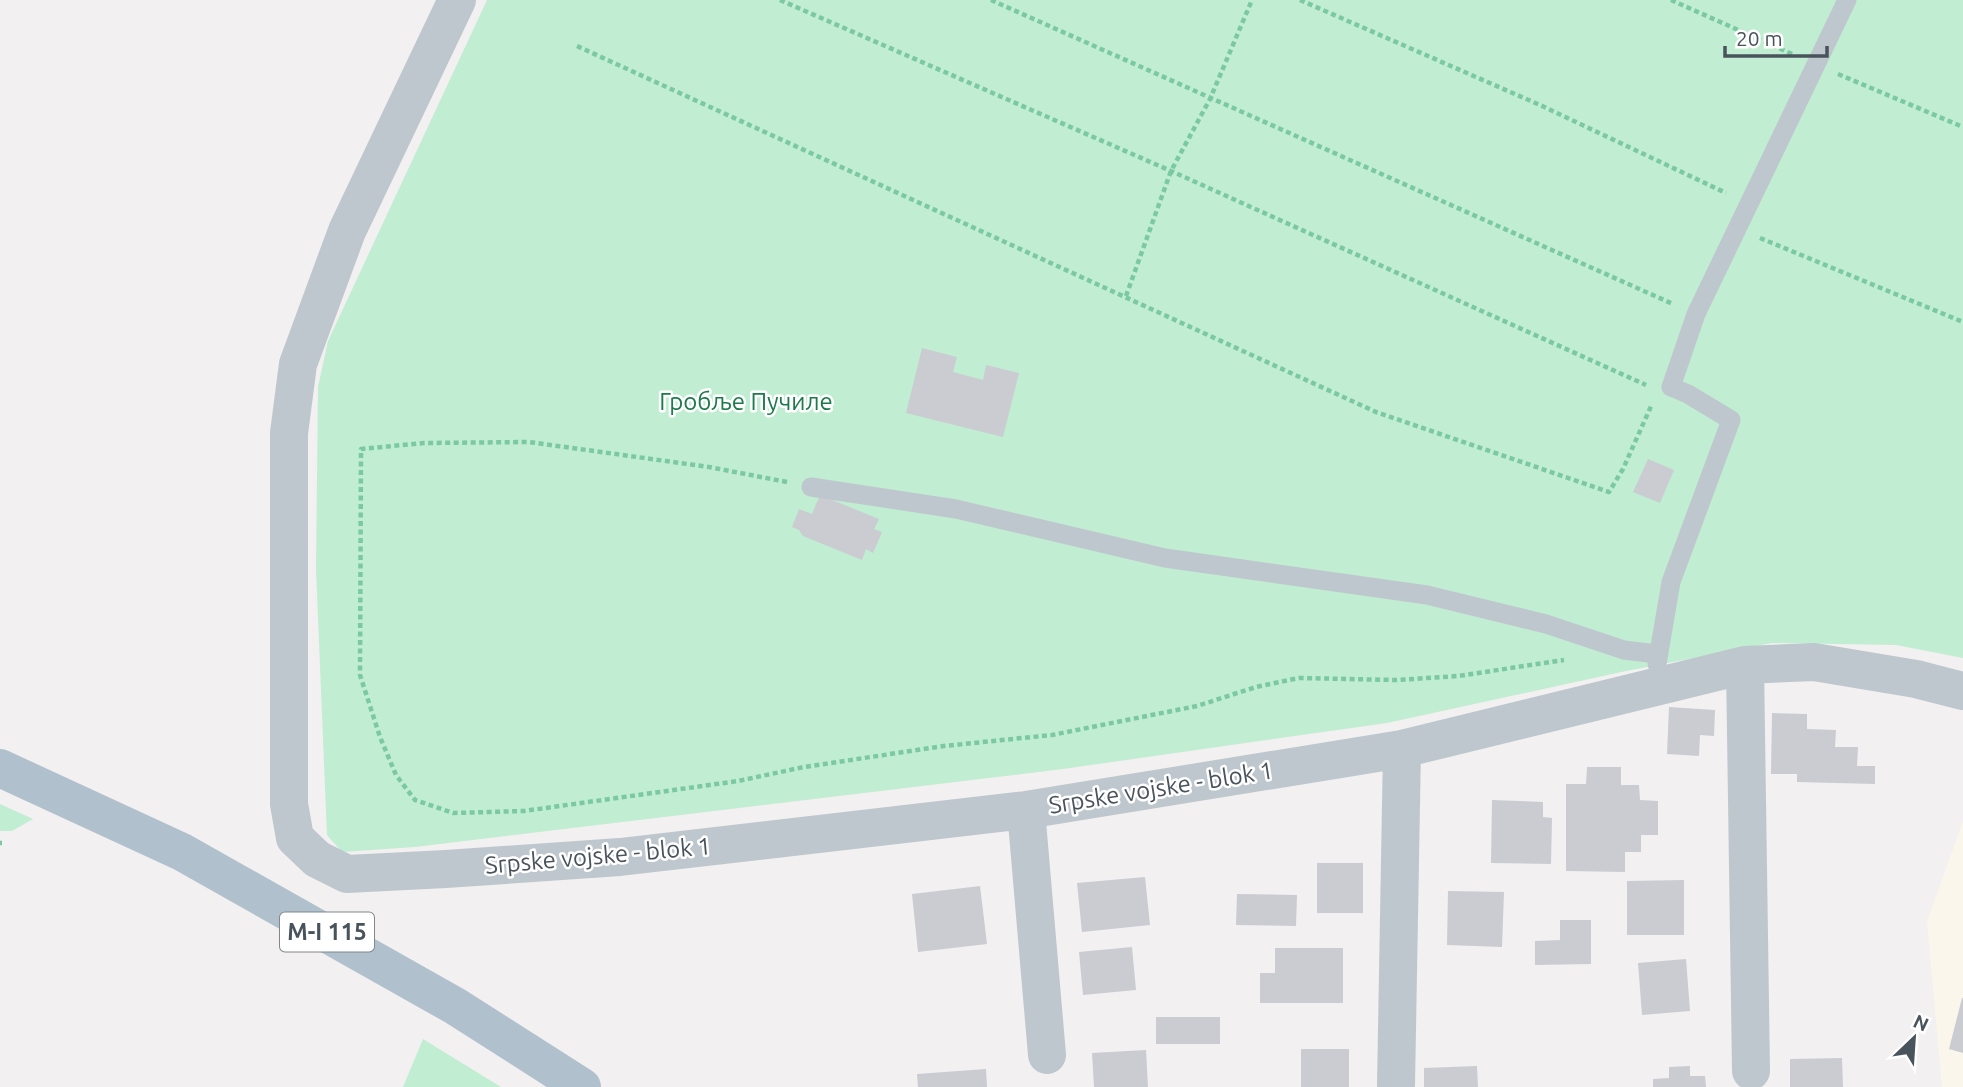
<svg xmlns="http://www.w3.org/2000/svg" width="1963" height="1087" viewBox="0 0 1963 1087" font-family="Ubuntu,sans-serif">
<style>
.commercial{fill:#fbf6eb}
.green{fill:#c1edd2}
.building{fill:#caccd2}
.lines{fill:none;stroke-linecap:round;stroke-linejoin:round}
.path{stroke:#7bc9a2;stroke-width:4.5;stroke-dasharray:5 3.5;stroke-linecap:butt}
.lane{stroke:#bfc7ce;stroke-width:19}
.street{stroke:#bfc7ce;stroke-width:38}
.primary{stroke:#b1c0cd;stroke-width:38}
.labels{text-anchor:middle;stroke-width:5;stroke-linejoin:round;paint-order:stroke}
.shield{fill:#fff;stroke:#80878d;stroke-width:2}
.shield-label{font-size:23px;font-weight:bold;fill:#49535c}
.park-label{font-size:24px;fill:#1c7b4a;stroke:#fff}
.street-label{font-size:24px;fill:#49535c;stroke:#fff}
</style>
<rect width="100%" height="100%" fill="#f2f0f0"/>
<!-- commercial -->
<path class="commercial" d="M1963,821v266h-21l-15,-166z"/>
<!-- green -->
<path class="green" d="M487,0h1476v658l-67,-13 -124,-2 -146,28 -239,52 -324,46 -648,78 -73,5 -15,-17 -11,-266 2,-182 10,-46z
M0,804l33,15 -21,12h-12z
M423,1039l78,48h-98z"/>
<!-- building -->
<path class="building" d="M922,348l35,9 -4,15 30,8 3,-15 33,8 -16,64 -97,-24z
M1648,459l26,11 -14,33 -27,-11z
M820,495l59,24 -5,10 8,3 -9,21 -7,-4 -4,11 -59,-24 -4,-6 -7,-3 7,-18 13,5z
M1669,707l46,3 -1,26 -14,-1 -1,21 -32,-2z
M1772,713l35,1v15l29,1 -1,17h23l-1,19h18v18l-78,-2v-8h-26z
M1587,767h34v18h18l1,15 18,1v34h-17v17h-16v20l-59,-1v-87h20z
M1492,800l51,2v15l9,1 -1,46 -60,-1z
M1317,863h46v50h-46z
M1145,877l5,48 -68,7 -5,-49z
M1684,880v55h-57v-54z
M980,886l7,58 -69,8 -6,-58z
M1448,891l56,1 -2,55 -55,-2z
M1237,894l60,1 -1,31 -60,-1z
M1560,920h31v44l-56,1v-24l25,-1z
M1132,947l4,43 -53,5 -4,-43z
M1275,948h68v55h-83v-30h15z
M1686,959l4,52 -48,4 -4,-52z
M1962,998h1v55l-14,-4z
M1156,1017h64v27h-64z
M1301,1049h48v38h-48z
M1146,1050l2,37h-54l-2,-34z
M1842,1058l1,29h-53v-28z
M1477,1066l1,21h-54v-19z
M1690,1066v10h15l1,11h-53v-8l16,-1v-11z
M986,1069l1,18h-69l-1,-13z"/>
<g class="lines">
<!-- path -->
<path class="path" d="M780,0l391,171 475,214
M991,0l682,304
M1300,0l240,105 186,88
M1671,0l121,54
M577,46l799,366 233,80 14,-23 29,-65
M1838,74l125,53
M1760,238l203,84
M1126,296l45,-125 39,-72 42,-99
M787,482l-78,-15 -180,-25 -105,1 -63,6 -1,226 20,62 16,38 19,25 38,13 71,-2 214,-30 66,-14 140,-21 108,-11 145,-29 59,-19 43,-9 98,2 61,-4 106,-16
M0,843h2"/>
<!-- lane -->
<path class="lane" d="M811,487l145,22 209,49 262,37 119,29 78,26 33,4
M1657,664l14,-82 60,-162 -43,-26 -17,-7 25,-73 151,-314"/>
<!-- street -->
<path class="street" d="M457,0l-110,231 -49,133 -9,69v371l6,34 22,21 30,15 99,-5 174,-12 406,-47 376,-61 343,-84 69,-3 102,17 47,12
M1745,665l6,406
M1026,810l21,245
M1396,1085l6,-336"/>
<!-- primary -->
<path class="primary" d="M0,768l182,84 273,154 127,81"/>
</g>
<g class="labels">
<!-- shield labels -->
<rect class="shield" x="280" y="912.5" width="94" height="39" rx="5"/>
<g class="shield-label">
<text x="327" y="940">M-I 115</text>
</g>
<!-- park labels -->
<g class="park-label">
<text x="746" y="410">Гробље Пучиле</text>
</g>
<!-- street labels -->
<g class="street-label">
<text transform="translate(1161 788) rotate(-9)" y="8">Srpske vojske - blok 1</text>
<text transform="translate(598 856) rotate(-5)" y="8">Srpske vojske - blok 1</text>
</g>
</g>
<!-- north arrow -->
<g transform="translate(1914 1038) rotate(25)" stroke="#ffffff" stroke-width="5" paint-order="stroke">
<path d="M0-5L12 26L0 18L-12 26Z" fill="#49535c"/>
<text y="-10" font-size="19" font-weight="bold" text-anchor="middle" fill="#49535c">N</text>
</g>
<!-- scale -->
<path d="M1725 46v10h102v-10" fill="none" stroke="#49535c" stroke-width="3.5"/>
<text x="1736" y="46" font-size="21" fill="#49535c" stroke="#ffffff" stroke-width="5" paint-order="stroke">20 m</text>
</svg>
